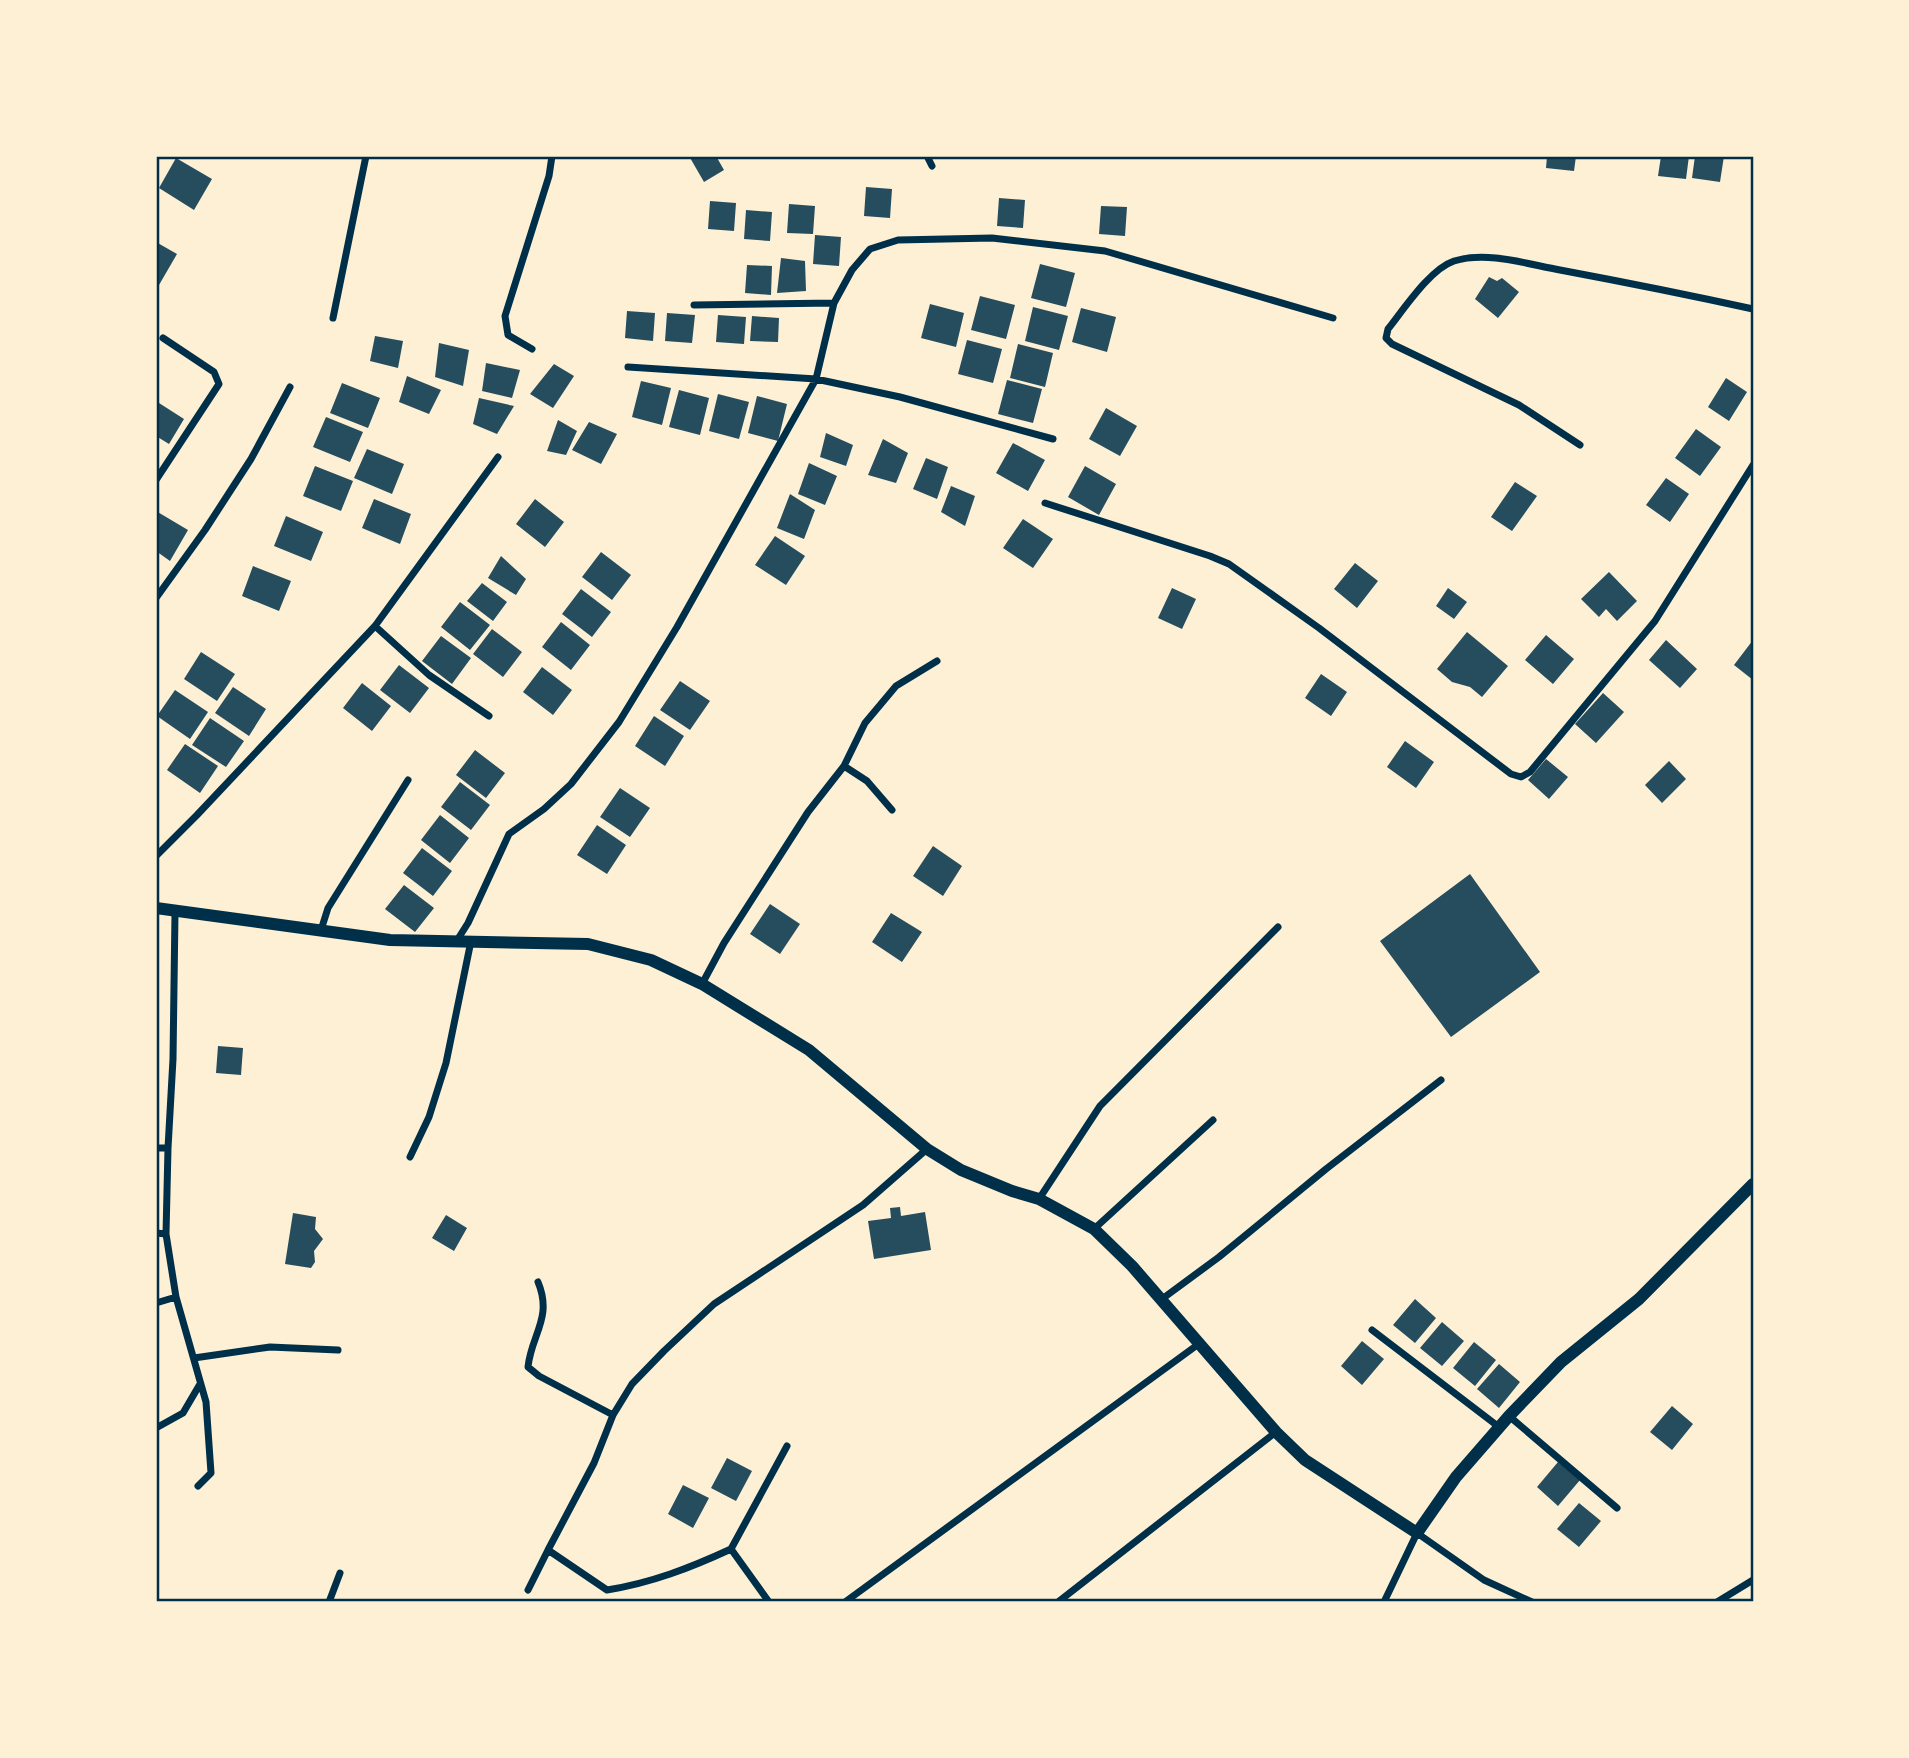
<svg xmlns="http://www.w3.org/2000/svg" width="1909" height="1758" viewBox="0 0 1909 1758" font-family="'Playfair Display',serif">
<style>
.building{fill:#264d5e}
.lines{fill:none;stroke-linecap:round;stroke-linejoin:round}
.minor{stroke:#003049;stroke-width:7}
.tertiary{stroke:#003049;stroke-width:12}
.neatline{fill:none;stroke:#003049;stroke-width:2.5}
</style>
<rect width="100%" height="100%" fill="#fdf0d5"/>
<!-- building -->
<path class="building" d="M689,156h27l8,14 -20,12z
M1547,156h29l-2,15 -28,-3z
M1661,156h28l-3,23 -28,-3z
M1695,156h29l-4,26 -28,-4z
M176,158l36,21 -18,31 -35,-22z
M866,187l26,2 -2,29 -26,-2z
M999,198l26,2 -2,28 -26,-2z
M710,201l26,2 -2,28 -26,-2z
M789,204l26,2 -2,28 -26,-1z
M1101,206l26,1 -2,29 -26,-2z
M746,210l26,2 -2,29 -26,-2z
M815,235l26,2 -2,29 -26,-2z
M156,242l21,12 -18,31 -3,-3z
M781,258l24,3 1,30 -29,2z
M1040,264l35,9 -9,34 -35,-9z
M747,265l25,1 -1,29 -26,-2z
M1489,277l8,4 5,-3 17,14 -21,26 -23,-19z
M980,296l35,9 -9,34 -35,-9z
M930,304l34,9 -8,34 -35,-9z
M1033,307l35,9 -9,34 -34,-9z
M1081,308l35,9 -9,35 -35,-10z
M627,311l28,2 -2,28 -28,-3z
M667,313l28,2 -3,28 -27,-2z
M718,315l28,2 -2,27 -28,-2z
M752,316l27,2 -1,24 -28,-1z
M375,336l28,5 -5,27 -28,-7z
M967,340l35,9 -9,34 -35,-9z
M439,343l30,7 -6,36 -28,-9z
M1018,344l35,9 -8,34 -35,-9z
M486,363l34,7 -8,28 -30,-7z
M554,364l20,12 -21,32 -23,-14z
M407,376l34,14 -12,24 -30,-12z
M1726,378l21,14 -18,29 -21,-14z
M1007,380l35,9 -9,34 -35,-9z
M641,381l30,7 -9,37 -30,-8z
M342,383l38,15 -12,30 -38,-15z
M679,390l30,8 -9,37 -31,-8z
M718,394l31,8 -10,37 -30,-8z
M757,396l30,8 -9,37 -30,-8z
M479,398l35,8 -17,28 -24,-10z
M159,403l25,16 -15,25 -13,-8v-29z
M1106,408l31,18 -17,30 -31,-17z
M326,417l37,15 -13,30 -37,-15z
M558,420l19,11 -11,24 -19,-4z
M589,422l28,12 -16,30 -29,-14z
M1696,429l25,18 -21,29 -25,-18z
M826,433l27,12 -7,21 -26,-9z
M883,439l25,14 -12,30 -28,-8z
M1013,443l32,17 -17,31 -32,-18z
M367,449l37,15 -12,30 -38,-16z
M926,458l22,9 -11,32 -24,-10z
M809,463l28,13 -12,29 -27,-11z
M315,466l38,15 -12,30 -38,-15z
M1085,466l31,18 -17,31 -31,-18z
M1666,478l23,16 -19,28 -24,-17z
M1515,482l22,14 -25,35 -21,-14z
M951,486l24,10 -10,30 -24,-14z
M790,494l25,16 -11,29 -27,-11z
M374,499l37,15 -11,30 -38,-16z
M535,499l29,23 -19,25 -29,-23z
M156,511l32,19 -18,31 -14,-10z
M286,516l37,16 -12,29 -37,-15z
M1023,519l30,20 -20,29 -30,-20z
M775,536l30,20 -19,29 -31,-20z
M601,552l30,23 -19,25 -30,-23z
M501,556l25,23 -10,16 -28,-17z
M1355,563l23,18 -21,27 -23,-19z
M253,566l38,15 -12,30 -37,-15z
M1609,572l28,29 -20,20 -11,-12 -7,8 -18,-18z
M482,583l25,19 -14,19 -26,-20z
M1172,588l24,11 -14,30 -24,-11z
M1448,588l19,14 -13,17 -18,-13z
M581,589l30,23 -19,25 -30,-23z
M460,602l30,23 -20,25 -29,-23z
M561,622l29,23 -19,25 -29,-23z
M492,629l30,23 -19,25 -30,-23z
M1467,632l41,34 -26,31 -12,-10 -18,-5 -15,-13z
M1546,635l28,24 -21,25 -28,-24z
M441,636l30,22 -19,26 -30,-23z
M1666,640l31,29 -17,19 -31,-28z
M1753,640v40l-19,-15z
M201,652l34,22 -18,27 -33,-22z
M399,665l30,23 -19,25 -30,-23z
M542,667l30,23 -19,25 -30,-23z
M1321,674l26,18 -16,24 -26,-18z
M680,681l30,20 -20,29 -30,-20z
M362,683l29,23 -19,25 -29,-23z
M233,687l33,22 -17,27 -34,-23z
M175,690l33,22 -18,27 -33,-23z
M1603,693l21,19 -28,31 -21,-19z
M654,716l30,20 -19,30 -30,-20z
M210,718l34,23 -18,26 -34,-22z
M1405,741l29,21 -18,26 -29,-21z
M185,744l33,22 -18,27 -33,-23z
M475,750l30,23 -19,25 -30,-23z
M1546,759l22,18 -19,22 -21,-19z
M1669,761l17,18 -24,24 -17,-18z
M460,782l30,23 -19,25 -30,-23z
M620,788l30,20 -20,29 -30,-20z
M440,815l29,23 -19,25 -29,-23z
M597,825l29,20 -19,29 -30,-19z
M933,846l29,20 -19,30 -30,-20z
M422,848l30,23 -19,25 -30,-23z
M1470,874l70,98 -89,65 -71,-96z
M404,885l30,23 -19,24 -30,-23z
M770,904l30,20 -20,30 -30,-20z
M891,913l31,19 -20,30 -30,-20z
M218,1046l25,2 -2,27 -25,-2z
M900,1207l1,9 24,-4 6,38 -57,9 -6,-38 23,-3 -1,-10z
M293,1213l23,4 -1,12 8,10 -9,12 1,11 -4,6 -26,-4z
M446,1215l21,13 -13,23 -22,-13z
M1415,1299l21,19 -21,25 -22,-18z
M1442,1322l22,19 -22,25 -22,-18z
M1362,1341l22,18 -22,26 -21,-19z
M1474,1342l22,18 -21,26 -22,-18z
M1499,1364l21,18 -21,26 -22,-19z
M1672,1406l21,18 -21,26 -22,-18z
M727,1458l25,13 -16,30 -25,-13z
M1558,1462l22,18 -22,26 -21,-19z
M683,1485l26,13 -16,30 -25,-14z
M1579,1503l22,18 -22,26 -22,-18z"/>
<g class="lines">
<!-- minor -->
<path class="minor" d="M927,156l5,10
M694,305l140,-2
M333,318l33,-162
M532,349l-24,-14 -3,-19 44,-140 3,-20
M628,367l188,12 84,18 153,42
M1580,445l-61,-40 -127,-61 -6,-6 2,-9c16,-20 42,-60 66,-68 33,-10 73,3 106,9 64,12 129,25 193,39
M156,480l63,-96 -5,-12 -51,-34
M1045,503l165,53 19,8 90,64 192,146 10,3 9,-5 125,-151 98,-156
M156,598l49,-68 46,-71 39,-72
M375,626l54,49 60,41
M844,766l23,15 25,29
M156,856l41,-41 178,-189 123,-169
M175,913l-2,146 -5,89 -2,86 10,63 30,105 5,71 -13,13
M321,930l7,-22 80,-128
M456,942l12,-19 41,-89 35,-25 27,-25 48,-62 58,-95 139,-248 18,-76 18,-33 18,-21 28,-9 94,-2 113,13 228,67
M702,984l22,-41 84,-131 36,-46 21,-43 31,-37 41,-25
M156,1148h12
M410,1157l19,-40 17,-54 25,-122
M1039,1199l61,-93 178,-179
M1094,1229l119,-109
M156,1233l10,1
M538,1282c15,36 -7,53 -10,85l11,9 74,39
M1162,1299l57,-42 107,-88 115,-89
M156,1303l20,-6
M1372,1330l127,97
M194,1358l76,-11 68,3
M1509,1416l108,92
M156,1428l27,-15 17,-29
M731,1549c-41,19 -80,34 -124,41l-59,-40 46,-87 19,-48 19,-31 32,-33 50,-47 149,-99 64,-56
M528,1590l20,-40
M329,1602l11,-29
M769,1602l-38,-53 56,-103
M845,1602l355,-259
M1058,1602l218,-170
M1384,1602l33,-69 67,47 48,22
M1717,1602l36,-22"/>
<!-- tertiary -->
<path class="tertiary" d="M156,908l234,32 198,4 63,16 51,24 107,66 118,99 34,21 51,21 27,8 55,30 38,37 144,166 29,28 112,73 39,-56 53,-61 52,-54 78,-63 114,-115"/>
</g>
<!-- border -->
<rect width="1909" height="1758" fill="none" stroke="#fdf0d5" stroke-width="315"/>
<rect x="158" y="158" width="1594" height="1442" class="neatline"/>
</svg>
